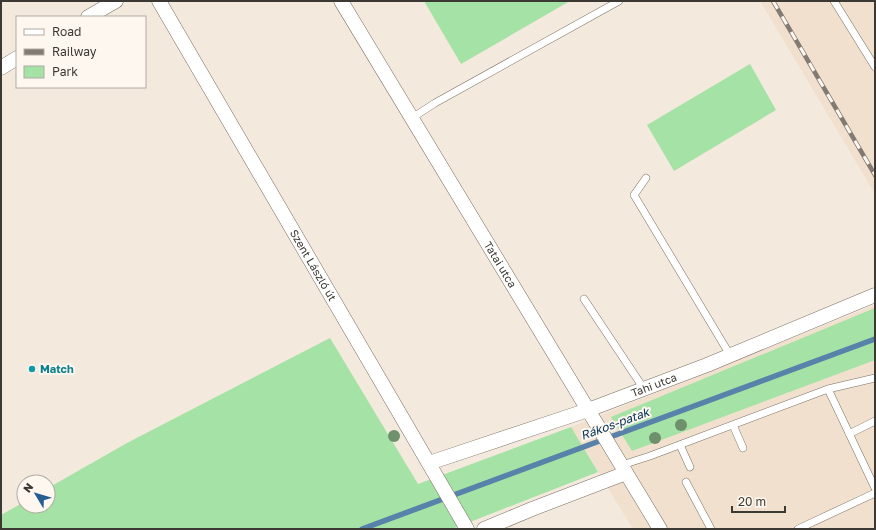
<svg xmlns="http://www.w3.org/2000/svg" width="876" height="530" viewBox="0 0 876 530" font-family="'Golos Text',sans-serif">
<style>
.built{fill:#f0e0cd}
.green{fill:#a4e2a5}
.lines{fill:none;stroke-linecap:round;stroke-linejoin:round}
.stream{stroke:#5882a9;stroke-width:5.5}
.service-casing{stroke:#7a7165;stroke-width:8}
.minor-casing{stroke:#7a7165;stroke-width:15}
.service{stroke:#fff;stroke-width:7}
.minor{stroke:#fff;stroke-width:14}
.rail-casing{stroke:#827b73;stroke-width:4.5}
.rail{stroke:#fef7f0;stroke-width:3;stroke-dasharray:9;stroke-linecap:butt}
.tree{fill:#6e906b}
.culture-dot{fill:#0f9aa8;stroke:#fef7f0;stroke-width:1.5}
.labels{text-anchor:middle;stroke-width:4;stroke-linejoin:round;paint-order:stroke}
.street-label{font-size:11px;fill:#3c3833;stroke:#fef7f0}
.culture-label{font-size:11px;font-weight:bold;fill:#0d838f;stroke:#fef7f0;text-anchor:start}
.water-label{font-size:12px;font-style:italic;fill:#013157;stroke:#fef7f0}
</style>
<rect width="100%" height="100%" fill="#f4e9dd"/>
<!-- built -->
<path class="built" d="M760,1h115v193z
M875,305v224h-242l-62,-102z"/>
<!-- green -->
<path class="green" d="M424,1h146l-109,63z
M750,64l26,46 -102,61 -27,-46z
M875,308v52l-243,91 -21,-34z
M330,338l88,146 153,-57 27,45 -146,57h-451v-14l23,-13v4h24v-18l79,-45z"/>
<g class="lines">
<!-- stream -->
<path class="stream" d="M362,529l513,-190"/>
<defs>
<path id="service" d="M834,1l41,66
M412,118l23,-15 184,-102
M646,178l-12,17 96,160
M584,299l60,90
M828,389l47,99
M733,425l10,23
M849,434l26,-13
M680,445l10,22
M622,465l28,-9 178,-67 47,-11
M686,482l25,47
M798,529l77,-36"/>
<g id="minor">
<path id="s1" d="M159,1l308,528"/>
<path id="s2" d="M341,1l319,528"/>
<path d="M88,17l28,-16"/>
<path d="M1,68l16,-10"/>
<path id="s3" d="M429,463l159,-53 119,-45 168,-70"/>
<path d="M484,529l48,-20 94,-36"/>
</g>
</defs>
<!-- service casing -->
<use href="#service" class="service-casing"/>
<!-- minor casing -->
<use href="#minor" class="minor-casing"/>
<!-- service -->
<use href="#service" class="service"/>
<!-- minor -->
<use href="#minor" class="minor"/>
<defs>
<path id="rail" d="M773,1l102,174"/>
</defs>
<!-- rail casing -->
<use href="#rail" class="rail-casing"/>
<!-- rail -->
<use href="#rail" class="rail"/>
</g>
<!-- trees -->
<g class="tree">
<circle cx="681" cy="425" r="6"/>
<circle cx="394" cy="436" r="6"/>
<circle cx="655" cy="438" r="6"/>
</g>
<!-- markers -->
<circle class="culture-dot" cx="32" cy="369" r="4"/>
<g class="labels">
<!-- street labels -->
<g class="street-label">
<text dy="4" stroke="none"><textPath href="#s1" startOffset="306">Szent László út</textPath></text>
<text dy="4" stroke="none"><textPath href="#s2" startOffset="308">Tatai utca</textPath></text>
<text dy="4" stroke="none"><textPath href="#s3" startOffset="238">Tahi utca</textPath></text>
</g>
<!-- culture labels -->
<g class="culture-label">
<text x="40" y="373">Match</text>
</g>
<!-- water labels -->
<g class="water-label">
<text transform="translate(615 424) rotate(-20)" y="4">Rákos-patak</text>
</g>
</g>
<!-- border -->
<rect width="876" height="530" fill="none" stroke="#3c3833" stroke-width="4"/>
<!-- legend -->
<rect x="16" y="16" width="130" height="72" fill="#fef7f0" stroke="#b0aba4"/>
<rect x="24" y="29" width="20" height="6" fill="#ffffff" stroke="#b0aba4"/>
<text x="52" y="36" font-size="12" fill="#3c3833">Road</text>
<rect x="24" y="49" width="20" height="6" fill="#827b73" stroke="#b0aba4"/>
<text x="52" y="56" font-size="12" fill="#3c3833">Railway</text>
<rect x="24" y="66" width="20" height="12" fill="#a4e2a5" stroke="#b0aba4"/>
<text x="52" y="76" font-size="12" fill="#3c3833">Park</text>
<!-- north arrow -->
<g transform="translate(36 494) rotate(308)"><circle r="19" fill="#fef7f0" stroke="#b0aba4"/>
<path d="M0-3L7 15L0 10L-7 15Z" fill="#255d95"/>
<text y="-6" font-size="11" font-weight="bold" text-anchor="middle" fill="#3c3833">N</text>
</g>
<!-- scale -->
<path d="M732 506v6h53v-6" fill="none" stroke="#3c3833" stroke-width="2"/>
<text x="738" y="506" font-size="12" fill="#3c3833" stroke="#fef7f0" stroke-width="3" paint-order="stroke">20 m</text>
</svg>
